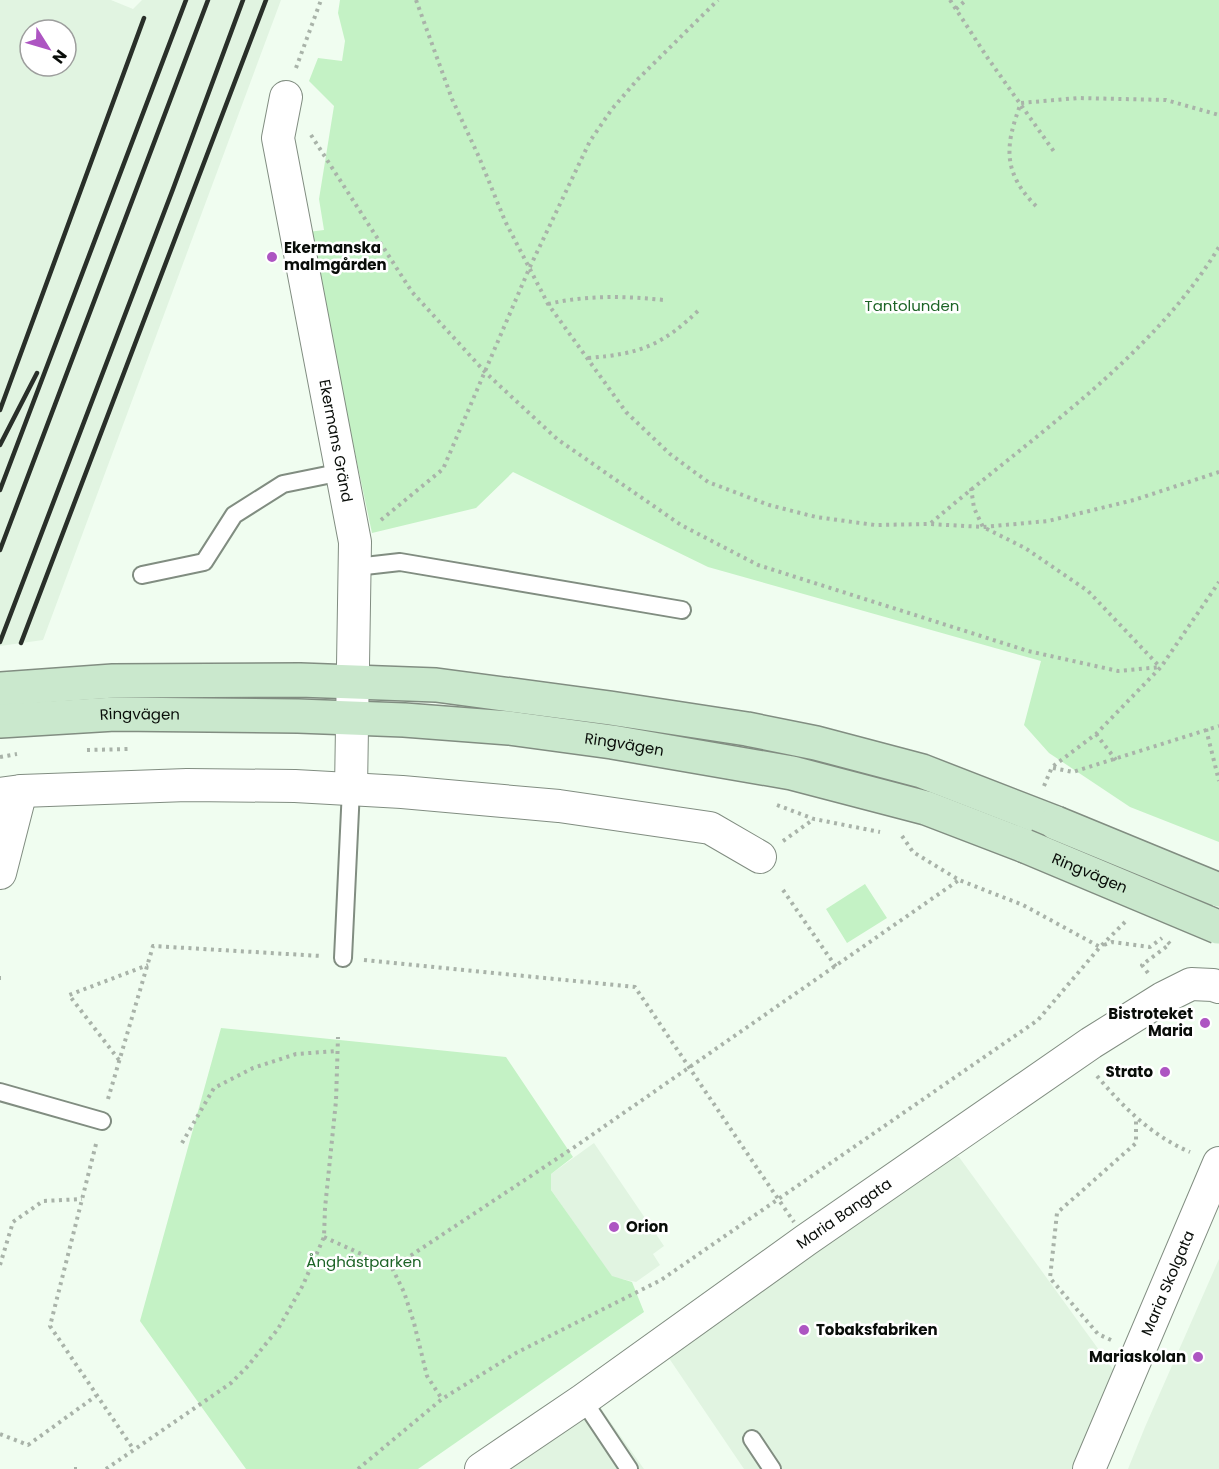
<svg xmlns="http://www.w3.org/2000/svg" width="1219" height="1469" viewBox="0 0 1219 1469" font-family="Poppins,sans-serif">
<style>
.built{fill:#e1f4e1;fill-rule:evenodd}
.green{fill:#c4f2c5}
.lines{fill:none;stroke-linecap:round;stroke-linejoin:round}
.lane-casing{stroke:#818d81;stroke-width:20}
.street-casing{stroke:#818d81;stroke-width:34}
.secondary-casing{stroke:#818d81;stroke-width:36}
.path{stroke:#a9b3a9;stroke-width:4;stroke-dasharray:3 4.5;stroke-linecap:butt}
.lane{stroke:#fff;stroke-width:16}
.street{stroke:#fff;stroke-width:32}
.secondary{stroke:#cae8cd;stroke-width:33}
.rail{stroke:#292f29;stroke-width:4.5}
.secondary-bridge-casing{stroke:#818d81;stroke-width:36;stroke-linecap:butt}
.path-bridge{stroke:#a9b3a9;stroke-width:4;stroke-dasharray:3 4.5;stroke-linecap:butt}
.secondary-bridge{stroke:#cae8cd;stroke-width:33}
.poi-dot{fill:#ad55c2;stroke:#fff;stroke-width:2}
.labels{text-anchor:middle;stroke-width:5;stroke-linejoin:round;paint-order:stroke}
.poi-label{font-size:15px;font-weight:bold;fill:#090d09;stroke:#fff;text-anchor:start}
.park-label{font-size:15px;fill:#1d6427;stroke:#fff}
.street-label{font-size:15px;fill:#090d09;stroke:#fff}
</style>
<rect width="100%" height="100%" fill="#f0fdf0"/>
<!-- built -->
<path class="built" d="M0,0h111l22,9 9,-9h139l-238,640 -43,6zM30,30h36v36h-36z
M594,1143l70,103 -11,8 7,11 -24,17 -24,-5 -61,-87v-16z
M949,1155l10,2 169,233 -34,79h-350l-86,-127z
M1219,1259v210h-91l17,-42z
M587,1389l57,80h-174z"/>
<!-- green -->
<path class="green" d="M340,0h879v842l-89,-35 -81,-54 -25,-28 17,-64 -333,-94 -195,-95 -37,36 -104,25 -64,-301 16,-2 -5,-31 15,-93 -25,-25 9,-23 24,3 3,-20 -7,-28z
M865,884l22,34 -40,25 -21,-34z
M221,1028l285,29 67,100 -22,17v16l61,86 20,6 12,30 -226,157h-172l-106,-148z"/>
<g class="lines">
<defs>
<path id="lane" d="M356,567l44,-5 282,48
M142,575l62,-13 30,-47 49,-31 59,-12
M343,958l8,-169
M0,1092l102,29
M583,1400l46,69
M752,1439l20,30"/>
<g id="street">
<path id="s1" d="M286,97l-8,41 77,404 -4,247"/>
<path d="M0,794l21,-3 166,-6 108,1 107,6 157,14 151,22 50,29"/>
<path d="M0,873l21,-82"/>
<path id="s2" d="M481,1469l102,-69 223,-160 285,-197 72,-45 28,-14 22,1 6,2"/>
<path id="s3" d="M1089,1469l130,-306"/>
</g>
<g id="secondary">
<path d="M0,689l113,-8 187,-1 136,5 174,23 137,21 69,14 106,28 134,52"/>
<path id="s4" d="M0,721l115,-7 183,2 106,4 105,8 103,14 180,31 134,35 99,38"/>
</g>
</defs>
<!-- lane casing -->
<use href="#lane" class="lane-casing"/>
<!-- street casing -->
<use href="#street" class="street-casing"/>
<!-- secondary casing -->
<use href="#secondary" class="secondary-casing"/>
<!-- path -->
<path class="path" d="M416,0l36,99 27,58 26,64 43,83 78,108 44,42 38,28 61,23 47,12 59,8 55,-1 53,3 65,-6 86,-21 85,-28
M950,0l37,57 68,96
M956,9l10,-9
M296,68l25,-68
M311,135l101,157 74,81 71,66 124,86 77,40 270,86 90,20 43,-4
M1036,206c-34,-34 -31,-61 -15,-103l57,-5 88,2 53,15
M548,304c39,-9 76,-8 116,-4
M588,358c53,-4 75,-13 113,-50
M971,488l3,20 9,19 42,21 63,43 72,76
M381,520l62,-51 86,-200 61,-128 22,-32 26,-30 80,-79
M931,523c98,-84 221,-165 288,-276
M1206,729l13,52
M1096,734l20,26
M87,750l41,-1
M0,757l17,-3
M1053,768l20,4 146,-46
M1044,786l8,-19 44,-33 65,-67 58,-85
M777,805l37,14 66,13
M902,836l11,16 46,28 64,25 77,42
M783,841l31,-22
M783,890l53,77
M1104,945l8,-3 38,5 12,-9
M364,960l271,27 124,184
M1148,973l-6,-8 28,-21 -3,-3
M0,978h1
M119,1060l-50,-65 79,-30
M1097,1076c27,32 55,60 93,76
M108,1099l45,-153 168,10
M182,1143l32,-55 39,-20 43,-14 41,-3
M96,1144l-46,182 84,124
M324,1237l68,31 12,24 10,31 13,53 15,23
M0,1265l13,-43 30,-21 39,-2
M392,1268l184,-122 383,-266
M1111,1340l-13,-6 -48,-56 7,-65 79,-70v-26
M0,1434l28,11 68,-49
M74,1469h6
M106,1469l125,-86 16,-16 31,-38 25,-44 21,-48 1,-29 11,-107 2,-64
M358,1469l84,-70 74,-46 145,-73 377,-260 62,-73 25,-25"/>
<!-- lane -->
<use href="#lane" class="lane"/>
<!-- street -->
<use href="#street" class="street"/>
<!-- secondary -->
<use href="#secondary" class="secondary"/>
<!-- rail -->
<path class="rail" d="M0,410l144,-392
M0,445l37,-72
M0,490l186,-490
M0,550l208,-550
M0,642l173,-453 70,-189
M21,643l245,-643"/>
<defs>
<g id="secondary-bridge">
<path d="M1056,823l163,67"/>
<path id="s5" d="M1025,846l193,81"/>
</g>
</defs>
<!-- secondary-bridge casing -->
<use href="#secondary-bridge" class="secondary-bridge-casing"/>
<!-- path-bridge -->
<path class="path-bridge" d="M759,1171l35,51"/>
<!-- secondary-bridge -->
<use href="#secondary-bridge" class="secondary-bridge"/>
</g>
<!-- markers -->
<g class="poi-dot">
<circle cx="272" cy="257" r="6"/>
<circle cx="1205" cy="1023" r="6"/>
<circle cx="1165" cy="1072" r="6"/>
<circle cx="614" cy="1227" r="6"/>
<circle cx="804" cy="1330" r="6"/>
<circle cx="1198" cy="1357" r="6"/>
</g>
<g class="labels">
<!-- poi labels -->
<g class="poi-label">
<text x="284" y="253">Ekermanska<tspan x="284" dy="17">malmgården</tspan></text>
<text x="1193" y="1019" text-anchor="end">Bistroteket<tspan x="1193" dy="17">Maria</tspan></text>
<text x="1153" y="1077" text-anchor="end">Strato</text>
<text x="626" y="1232">Orion</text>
<text x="816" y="1335">Tobaksfabriken</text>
<text x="1186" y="1362" text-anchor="end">Mariaskolan</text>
</g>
<!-- park labels -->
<g class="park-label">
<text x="912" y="311">Tantolunden</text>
<text x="364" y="1267">Ånghästparken</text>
</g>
<!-- street labels -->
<g class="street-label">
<text dy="5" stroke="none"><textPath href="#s1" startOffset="350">Ekermans Gränd</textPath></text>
<text dy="5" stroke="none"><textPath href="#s4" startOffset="140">Ringvägen</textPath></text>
<text dy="5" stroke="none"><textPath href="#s4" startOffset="626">Ringvägen</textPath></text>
<text dy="5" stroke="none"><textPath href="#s5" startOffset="70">Ringvägen</textPath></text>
<text dy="5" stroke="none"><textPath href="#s2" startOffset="444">Maria Bangata</textPath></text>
<text dy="5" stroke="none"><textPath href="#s3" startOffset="202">Maria Skolgata</textPath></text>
</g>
</g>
<!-- north arrow -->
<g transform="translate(48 48) rotate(127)"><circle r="28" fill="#ffffff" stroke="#9d9e9d" stroke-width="1.5"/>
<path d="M0-4.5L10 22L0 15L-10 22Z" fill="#ad55c2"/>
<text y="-9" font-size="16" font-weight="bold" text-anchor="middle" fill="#090d09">N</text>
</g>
</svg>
